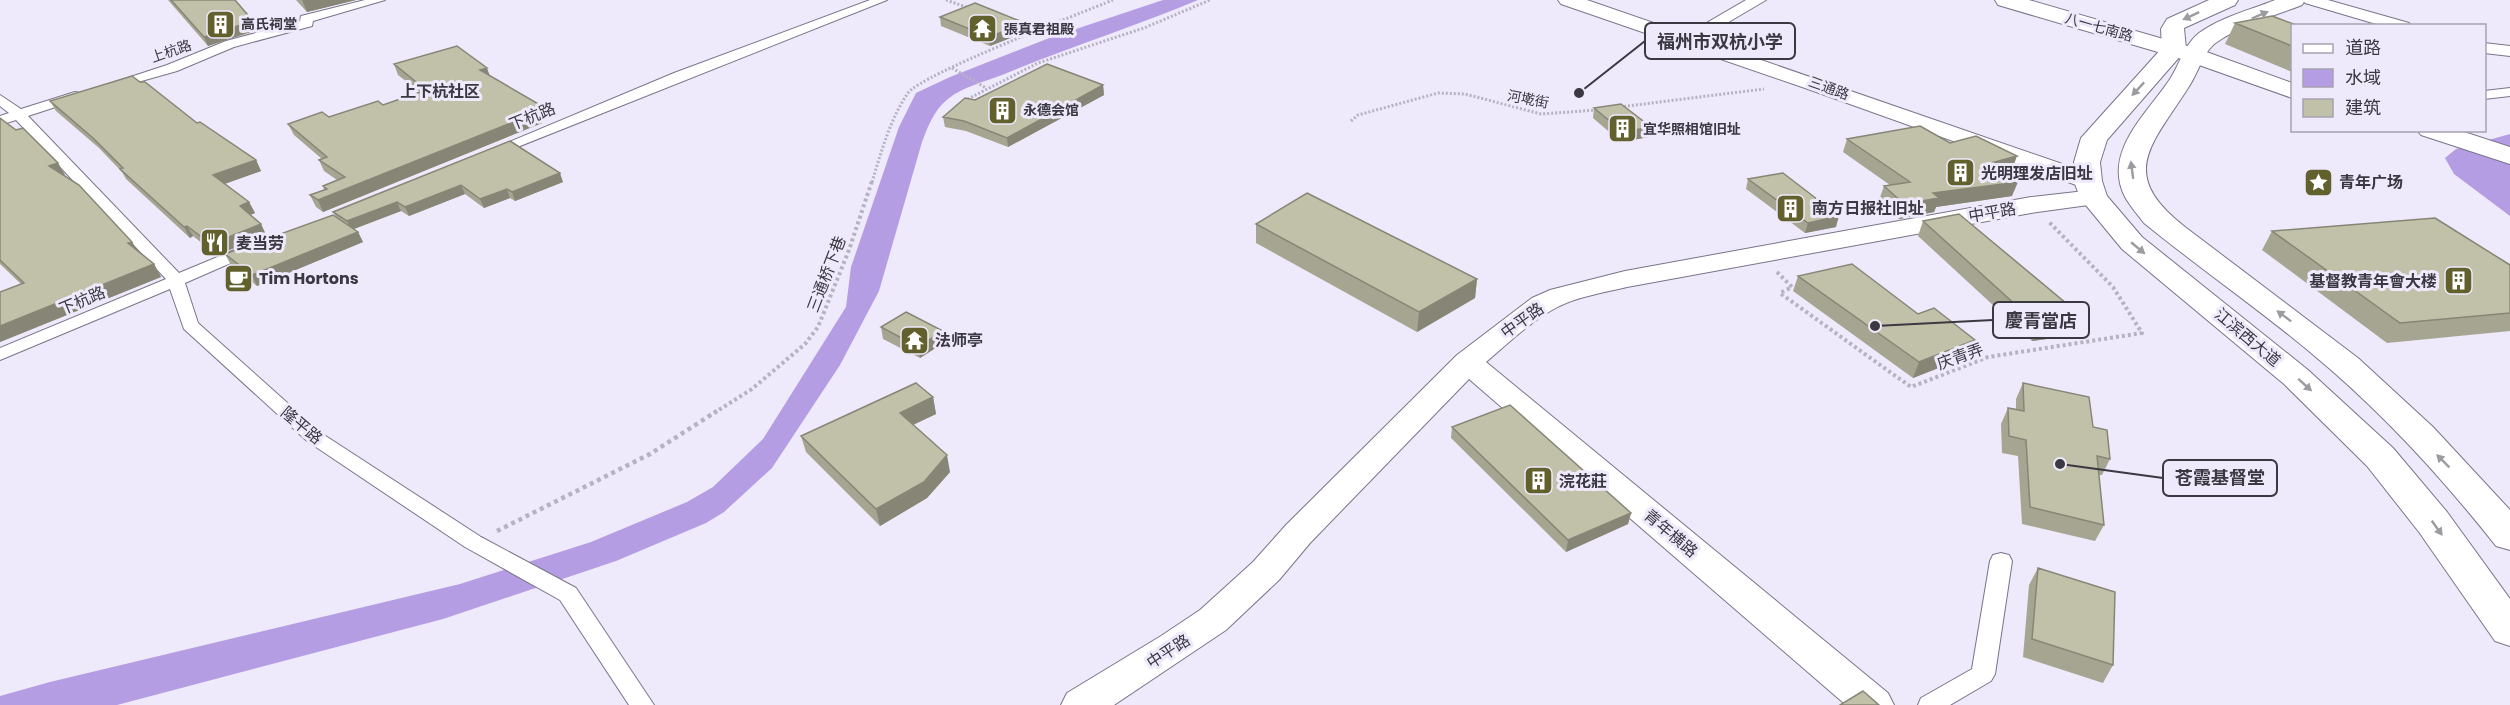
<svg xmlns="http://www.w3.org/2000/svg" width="2510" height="705" viewBox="0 0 2510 705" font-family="Poppins,'Noto Sans SC',sans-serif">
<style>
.water{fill:#b59de4}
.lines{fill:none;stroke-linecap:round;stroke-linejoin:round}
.pedestrian-casing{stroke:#7a7489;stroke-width:2}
.minor-casing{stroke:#7a7489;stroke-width:2}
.tertiary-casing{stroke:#7a7489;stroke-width:2}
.secondary-casing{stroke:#7a7489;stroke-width:2}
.primary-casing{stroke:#7a7489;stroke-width:2}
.path-far2{stroke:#b6b2c1;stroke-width:3;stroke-dasharray:2 2;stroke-linecap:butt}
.path-far1{stroke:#b6b2c1;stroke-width:4;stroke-dasharray:3 3;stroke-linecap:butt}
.path{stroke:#b6b2c1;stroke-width:4.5;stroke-dasharray:4 4;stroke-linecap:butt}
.pedestrian{fill:#fff;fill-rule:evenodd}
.minor{fill:#fff;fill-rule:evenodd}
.tertiary{fill:#fff;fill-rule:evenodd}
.secondary{fill:#fff;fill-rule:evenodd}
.primary{fill:#fff;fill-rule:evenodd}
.wall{fill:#a6a591}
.shaded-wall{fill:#878676}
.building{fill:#c1c0a9;stroke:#878676;stroke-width:1.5}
.oneway{fill:#9c9ca0}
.labels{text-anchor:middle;stroke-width:6;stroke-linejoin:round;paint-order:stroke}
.far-poi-label{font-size:14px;font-weight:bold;fill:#3a3841;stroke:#eee9fb;text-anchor:start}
.far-street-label{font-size:14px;fill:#3a3841;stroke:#eee9fb}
.far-quarter-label{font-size:16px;font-weight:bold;fill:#3a3841;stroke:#eee9fb}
.street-label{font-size:16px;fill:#3a3841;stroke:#eee9fb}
.poi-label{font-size:16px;font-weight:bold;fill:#3a3841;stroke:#eee9fb;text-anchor:start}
.leader{fill:none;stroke:#3a3841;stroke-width:2}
.callout-dot{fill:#3a3841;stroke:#eee9fb;stroke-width:2}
.callout{fill:#eee9fb;stroke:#3a3841;stroke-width:2}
.callout-label{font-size:18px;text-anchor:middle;font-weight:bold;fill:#3a3841}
</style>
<rect width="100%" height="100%" fill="#eee9fb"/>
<!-- water -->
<path class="water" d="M1163,0h35c-65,27 -131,48 -196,75 -18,7 -40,12 -54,24 -14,11 -20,27 -26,43l-43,149 -39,74 -68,103 -48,44 -18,11 -90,38 -173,58 -326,86h-117v-9l50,-14 410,-98 131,-42 96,-40 26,-15 50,-48 83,-132 5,-40 48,-140 17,-34 34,-16 102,-40z
M2510,134v82l-56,-42 -9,-16 11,-9z"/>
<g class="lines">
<defs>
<path id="pedestrian" d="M365,0h20l-72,21 -1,5 -78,21 -57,24 -64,18 -7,-4 61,-20 59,-24 74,-20 1,-5z
M870,0h17l-392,156h-10l-2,-3 191,-80z
M2510,88v8l-26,3v-8z
M75,92l5,1v6l-52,17 151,157 65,-27 6,-2 8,5 -2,3 -71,31 13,40 123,110 160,104 95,51 78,117h-25l-69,-105 -95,-53 -158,-106 -123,-112 -14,-40 -170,71v-12l166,-69 -150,-159 -16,5v-9l9,-3 -9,-7v-11l21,14z
M2001,553l8,2 3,6 -17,113 -4,7 -41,24h-32l3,-7 51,-29 18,-108 3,-6z"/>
<path id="minor" d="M1746,0h20l-73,43 -6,1 -8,-5z
M2303,0h25l81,23 2,3h-28l-78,-23z
M2484,43l26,3v10l-26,-3z"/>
<path id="tertiary" d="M1558,0h29l510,176 3,5 -3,5 -9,2 -9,-2 -274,-98 -244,-84z
M2094,190l9,3 4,5 -4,5 -72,10 -404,74c-25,6 -53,10 -75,23 -24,14 -45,34 -66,52l402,331 6,12h-48l-377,-326 -159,164 -31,37 -53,50 -112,75h-53l6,-12 94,-57 39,-26 53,-48 33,-37 171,-170 75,-57 18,-8 75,-19 406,-74z"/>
<path id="secondary" d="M1995,0h34l172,50 91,33v15l-107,-38 -187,-55z
M2417,130h41l52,17v17l-89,-29z"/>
<path id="primary" d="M2209,0h29l-3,5 -51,23 2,21 -4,5 -75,86 -7,22 2,19 5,15 35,41 166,133 85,78 54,64 63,87v47l-15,-5 -76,-109 -52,-66 -83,-82 -162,-135 -42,-51 -6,-17v-19l7,-24 81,-90 -1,-19 6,-10z
M2275,0h30l-3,5c-28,11 -60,19 -85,37 -14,9 -19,32 -29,46 -37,58 -71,86 -3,139l173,131 75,69 77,83v40l-14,-4c-56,-71 -117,-137 -186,-194 -54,-45 -112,-85 -166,-129 -6,-8 -14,-17 -19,-26 -23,-45 22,-83 45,-118 10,-15 14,-34 29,-46 22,-16 51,-23 76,-33z"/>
</defs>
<!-- pedestrian casing -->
<use href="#pedestrian" class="pedestrian-casing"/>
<!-- minor casing -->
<use href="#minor" class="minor-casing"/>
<!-- tertiary casing -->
<use href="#tertiary" class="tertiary-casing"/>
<!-- secondary casing -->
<use href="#secondary" class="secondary-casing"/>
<!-- primary casing -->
<use href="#primary" class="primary-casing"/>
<!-- path-far2 -->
<path class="path-far2" d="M946,0l23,8
M952,68l34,20
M964,101l74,-38 106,-35 66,-28
M1620,107l144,-18
M1351,121l7,-6 80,-22 27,1 76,20 56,-4
M872,182c9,-29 18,-63 36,-89 14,-19 173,-80 205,-93"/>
<!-- path-far1 -->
<path class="path-far1" d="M1777,272l15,15 -12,6 131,94 77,-30 154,-24 -29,-46 -64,-65
M714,413l38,-24 53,-45 13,-17 31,-77 23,-69"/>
<!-- path -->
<path class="path" d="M497,531l153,-77 67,-43"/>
<!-- pedestrian -->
<use href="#pedestrian" class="pedestrian"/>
<!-- minor -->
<use href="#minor" class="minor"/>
<!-- tertiary -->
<use href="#tertiary" class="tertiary"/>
<!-- secondary -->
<use href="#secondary" class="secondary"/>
<!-- primary -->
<use href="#primary" class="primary"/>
</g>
<!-- wall -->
<path class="wall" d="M168,0h67l22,30 -49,16z
M296,0h60l-49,12z
M940,17l86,15 -36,14 -49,-20z
M2235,23l57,3v46l-67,-28z
M394,64l96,12 52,30 4,11 -6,2 2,4 -219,89 -7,-5 -6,-12 14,-5 -1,-4 14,-6 -13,-9 -5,-11 3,-1 -28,-24 -6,-11 41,-7 54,-12 37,-13 -22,-17z
M140,82l57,41 59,37 5,11 -37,13 25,18 6,11 -5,2 11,9 5,11 -49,20 -24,-19 -3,2 -64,-59 -4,-7 -23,-24 -43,-37 -6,-10z
M1103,85l1,10 -96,52 -42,-16 -21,-4 -2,-10 32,-17z
M1594,108l55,29 -28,5 -28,-24z
M0,118l58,45 7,12 -1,1 74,75 16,13 7,13 -161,65v-50l21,-8 -21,-20z
M1847,139l103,4 62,27 -10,3 10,23 -76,11 -2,5 -35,7 -20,-19 5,-14 6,-1 -47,-33z
M510,141l53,41 -48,19 -5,-3 -26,10 -19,-14 -56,22 -8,-5 -47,18 4,3 5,10 -106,44 -26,-21 -6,-11 111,-37 -3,-5z
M1748,179l88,48 -31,6 -59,-44z
M1923,221l162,98 -8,16 -45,6 -114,-105z
M1256,224l221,55 -2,19 -58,34 -161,-89z
M2272,231l238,34v66l-123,12 -125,-93z
M1798,276l171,80 -56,22 -120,-87z
M881,327l62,4 2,11 -25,16 -37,-19z
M2023,383l70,44 17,32 -8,16h-3l5,50 -9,16 -73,-17 -4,-68 -16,-3 -1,-29 7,-16 8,1v-10z
M933,397l3,17 -23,11 37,47 -23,26 -47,28 -74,-74 -5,-16z
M1452,427l179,86 -3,11 -62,28 -115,-114z
M2038,568l75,97 -10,18 -80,-26 6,-72z"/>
<!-- shaded-wall -->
<path class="shaded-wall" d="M302,0h54l-49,12z
M253,21l4,9 -49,16 -4,-9z
M1025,23l1,9 -36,14 -1,-9z
M487,68l4,11 -11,-9z
M1103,85l1,10 -96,52 -1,-9z
M542,106l4,11 -6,2 2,4 -219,89 -5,-12z
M1651,127l-2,10 -28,5 2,-10z
M2017,156l-5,14 -30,8 5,-14z
M256,160l5,11 -42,15 -6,-11z
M58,163l7,12 -8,3 -8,-12z
M560,173l3,9 -48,19 -3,-9z
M2018,182l-6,14 -76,11 -2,5 -35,7 5,-15 29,-11z
M461,185l4,9 -56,22 -4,-9z
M507,189l3,9 -26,10 -4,-9z
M249,202l6,11 -10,4 -5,-11z
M397,202l4,9 -50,19 -4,-9z
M1839,216l-3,11 -31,6 3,-10z
M261,224l5,11 -49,20 -6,-11z
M187,226l6,10 -3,2 -6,-11z
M358,232l5,10 -106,44 -5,-11z
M132,242l8,12 -12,-11z
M154,264l7,13 -161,65v-16z
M1477,279l-2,19 -58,34 2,-20z
M2085,319l-8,16 -45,6 7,-15z
M943,331l2,11 -25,16 -2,-11z
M1975,340l-6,16 -56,22 6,-16z
M933,397l3,17 -32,15 -4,-16z
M947,455l3,17 -23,26 -47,28 -4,-17z
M1631,513l-3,11 -62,28 2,-12z"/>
<!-- building -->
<path class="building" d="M171,0h64l18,21 -49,16z
M975,3l50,20 -36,14 -49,-20z
M2272,16l27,10h-7v20l-57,-23z
M457,46l30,22 -7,2 62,36 -10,3 6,3 -220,88 -8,-5 17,-6 -4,-3 22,-9 -26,-17 8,-3 -39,-33 34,-12 7,5 49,-16 5,4 43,-15 -32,-26z
M1047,64l56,21 -96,53 -43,-17 -21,-4 22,-19 10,2z
M132,76l8,6h5l52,41 3,-1 56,38 -43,15 36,27 -9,4 21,18 -50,20 -24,-18 -3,1 -64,-58 3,-1 -30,-30 -43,-37z
M1621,104l30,23 -28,5 -29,-24z
M0,118l16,12 7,-2 35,35 -9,3 30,19 53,57 -4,1 26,21 -154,62v-34l24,-9 -24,-23z
M1920,126l30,17 26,-7 41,20 -30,8 31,18 -85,11 6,5 -35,6 -20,-18 26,-4 -63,-43z
M510,141l50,32 -48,19 -5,-3 -27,10 -19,-14 -56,22 -8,-5 -50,19 -14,-9z
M1783,173l56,43 -31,7 -60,-44z
M1307,193l170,86 -58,33 -163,-88z
M1959,214l126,105 -46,7 -116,-105z
M333,215l25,17 -106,43 -27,-21z
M2435,218l75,47v48l-110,10 -128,-92z
M1852,264l66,50 16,-6 41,32 -56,22 -121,-86z
M906,312l37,19 -25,16 -37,-20z
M916,383l17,14 -33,16 47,42 -23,27 -48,27 -75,-73z
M2023,383l66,14 4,30 14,3 3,29 -13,-3 7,69 -74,-18 -4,-67 -17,-4 -1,-28 16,3z
M1510,405l121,108 -63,27 -116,-113z
M2038,568l77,24 -2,73 -81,-26z
M1863,691l16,14h-39z"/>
<!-- one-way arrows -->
<defs><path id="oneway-solid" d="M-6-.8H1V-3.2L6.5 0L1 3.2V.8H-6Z" transform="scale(1.5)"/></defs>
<g class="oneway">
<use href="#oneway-solid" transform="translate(2260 15) rotate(-23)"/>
<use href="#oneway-solid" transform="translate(2191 16) rotate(155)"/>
<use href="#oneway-solid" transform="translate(2138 89) rotate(133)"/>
<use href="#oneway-solid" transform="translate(2132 170) rotate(-98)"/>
<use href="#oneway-solid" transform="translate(2138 248) rotate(40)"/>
<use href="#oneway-solid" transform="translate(2284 316) rotate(-143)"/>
<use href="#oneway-solid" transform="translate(2305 385) rotate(42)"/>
<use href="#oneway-solid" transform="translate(2443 461) rotate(-135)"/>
<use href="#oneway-solid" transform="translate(2437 528) rotate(54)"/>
</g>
<!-- icons -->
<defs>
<symbol id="building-square" viewBox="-11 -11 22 22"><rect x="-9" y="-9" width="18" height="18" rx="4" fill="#62602c" stroke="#eee9fb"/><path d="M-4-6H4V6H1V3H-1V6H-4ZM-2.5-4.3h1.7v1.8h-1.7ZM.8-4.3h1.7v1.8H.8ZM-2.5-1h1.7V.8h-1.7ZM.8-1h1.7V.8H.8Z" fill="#fff"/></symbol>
<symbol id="temple-square" viewBox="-11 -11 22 22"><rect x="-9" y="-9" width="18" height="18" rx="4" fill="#62602c" stroke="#eee9fb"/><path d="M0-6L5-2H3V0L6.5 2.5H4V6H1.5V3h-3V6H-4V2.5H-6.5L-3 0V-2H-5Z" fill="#fff"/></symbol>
<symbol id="sight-square" viewBox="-11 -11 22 22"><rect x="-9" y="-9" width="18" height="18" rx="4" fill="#62602c" stroke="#eee9fb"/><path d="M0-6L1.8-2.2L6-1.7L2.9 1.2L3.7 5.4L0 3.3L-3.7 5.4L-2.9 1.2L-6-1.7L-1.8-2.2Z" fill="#fff"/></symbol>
<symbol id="restaurant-square" viewBox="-11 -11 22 22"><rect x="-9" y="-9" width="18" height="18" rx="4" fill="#62602c" stroke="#eee9fb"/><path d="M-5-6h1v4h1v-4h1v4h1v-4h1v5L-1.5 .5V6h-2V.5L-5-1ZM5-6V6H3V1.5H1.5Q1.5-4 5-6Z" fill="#fff"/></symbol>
<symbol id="cafe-square" viewBox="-11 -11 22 22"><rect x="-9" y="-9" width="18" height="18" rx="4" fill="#62602c" stroke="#eee9fb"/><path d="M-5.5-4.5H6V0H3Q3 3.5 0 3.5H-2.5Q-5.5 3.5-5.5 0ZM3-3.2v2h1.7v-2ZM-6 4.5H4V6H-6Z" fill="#fff"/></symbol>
</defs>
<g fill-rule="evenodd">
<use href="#building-square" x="204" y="8" width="33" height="33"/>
<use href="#temple-square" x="966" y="12" width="33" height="33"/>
<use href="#building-square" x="986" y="94" width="33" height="33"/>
<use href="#building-square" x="1606" y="112" width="33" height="33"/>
<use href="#building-square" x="1944" y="156" width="33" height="33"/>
<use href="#sight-square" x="2302" y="166" width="33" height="33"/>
<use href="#building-square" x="1774" y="192" width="33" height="33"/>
<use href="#restaurant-square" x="198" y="226" width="33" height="33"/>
<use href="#cafe-square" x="222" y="262" width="33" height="33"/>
<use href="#building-square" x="2442" y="264" width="33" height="33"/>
<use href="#temple-square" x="898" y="324" width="33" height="33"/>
<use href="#building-square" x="1522" y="464" width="33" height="33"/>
</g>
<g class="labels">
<!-- far-poi labels -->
<g class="far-poi-label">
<text x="241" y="29">高氏祠堂</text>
<text x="1004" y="34">張真君祖殿</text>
<text x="1023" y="115">永德会馆</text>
<text x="1643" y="134">宜华照相馆旧址</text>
</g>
<!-- far-street labels -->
<g class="far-street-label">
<text transform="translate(2099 27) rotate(16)" y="5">八一七南路</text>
<text transform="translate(171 51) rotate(-19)" y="5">上杭路</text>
<text transform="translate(1829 88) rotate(20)" y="5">三通路</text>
<text transform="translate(1528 99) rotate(11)" y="5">河墘街</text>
</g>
<!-- far-quarter labels -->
<g class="far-quarter-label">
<text x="440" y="97">上下杭社区</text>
</g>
<!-- street labels -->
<g class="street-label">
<text transform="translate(532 116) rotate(-22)" y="6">下杭路</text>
<text transform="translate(1992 212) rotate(-10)" y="6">中平路</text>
<text transform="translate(826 274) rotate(-69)" y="6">三通桥下巷</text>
<text transform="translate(82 300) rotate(-23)" y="6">下杭路</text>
<text transform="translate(1522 320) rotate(-35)" y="6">中平路</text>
<text transform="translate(2248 337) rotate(40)" y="6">江滨西大道</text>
<text transform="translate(1960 356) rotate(-20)" y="6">庆青弄</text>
<text transform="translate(302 425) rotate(40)" y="6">隆平路</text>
<text transform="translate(1671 533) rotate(40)" y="6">青年横路</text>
<text transform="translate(1168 651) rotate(-33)" y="6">中平路</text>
</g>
<!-- poi labels -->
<g class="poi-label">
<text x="1981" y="179">光明理发店旧址</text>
<text x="2339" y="188">青年广场</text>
<text x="1812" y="214">南方日报社旧址</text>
<text x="236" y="249">麦当劳</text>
<text x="259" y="284">Tim Hortons</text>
<text x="2437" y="287" text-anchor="end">基督教青年會大楼</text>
<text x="935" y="346">法师亭</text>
<text x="1559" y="487">浣花莊</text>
</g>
</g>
<!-- callouts -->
<path class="leader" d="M1579 93L1645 41M1875 326L1993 320M2060 464L2163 478"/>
<g class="callout-dot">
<circle cx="1579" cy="93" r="6"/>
<circle cx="1875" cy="326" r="6"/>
<circle cx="2060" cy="464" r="6"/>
</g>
<g class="callout">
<rect x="1645" y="23" width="150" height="36" rx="6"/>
<rect x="1993" y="302" width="96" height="36" rx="6"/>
<rect x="2163" y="460" width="114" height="36" rx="6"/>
</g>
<g class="callout-label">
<text x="1720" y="48">福州市双杭小学</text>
<text x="2041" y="327">慶青當店</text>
<text x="2220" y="484">苍霞基督堂</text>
</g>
<!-- legend -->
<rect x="2291" y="24" width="195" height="108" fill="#eee9fb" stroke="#a6a2b1" stroke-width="1.5"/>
<rect x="2303" y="44" width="30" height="9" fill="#ffffff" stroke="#a6a2b1" stroke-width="1.5"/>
<text x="2345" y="54" font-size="18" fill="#3a3841">道路</text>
<rect x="2303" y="69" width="30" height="18" fill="#b59de4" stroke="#a6a2b1" stroke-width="1.5"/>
<text x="2345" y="84" font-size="18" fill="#3a3841">水域</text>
<rect x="2303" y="99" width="30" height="18" fill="#c1c0a9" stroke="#a6a2b1" stroke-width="1.5"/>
<text x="2345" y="114" font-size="18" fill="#3a3841">建筑</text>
</svg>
